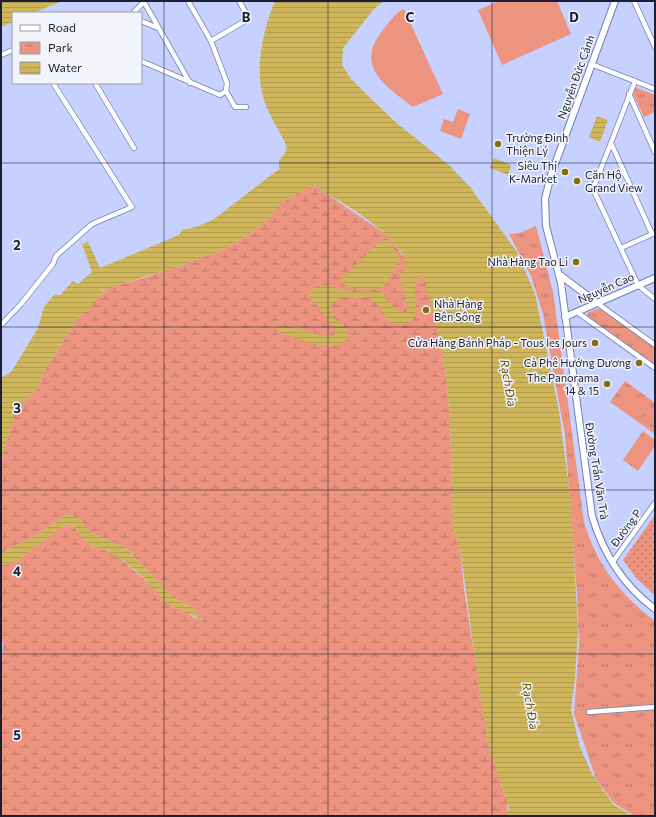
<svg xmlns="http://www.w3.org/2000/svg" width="656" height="817" viewBox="0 0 656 817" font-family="Commissioner,sans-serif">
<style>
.grass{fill:url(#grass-dots)}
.wetland{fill:url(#wetland-marsh)}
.park{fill:url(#park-tufts)}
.pitch{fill:#ec9480}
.water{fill:url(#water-rules)}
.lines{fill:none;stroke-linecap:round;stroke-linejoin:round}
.street-casing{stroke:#7480b4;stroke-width:6}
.secondary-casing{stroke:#7480b4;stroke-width:8}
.street{stroke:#fff;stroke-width:4.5}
.secondary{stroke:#fff;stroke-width:6}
.grid{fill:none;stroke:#1b1f34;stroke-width:1;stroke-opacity:0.55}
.poi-dot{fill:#846e0c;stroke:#f2f4fa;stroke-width:1.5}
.labels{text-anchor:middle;stroke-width:3;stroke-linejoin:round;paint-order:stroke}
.street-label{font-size:11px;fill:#1b1f34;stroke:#f2f4fa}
.poi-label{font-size:11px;fill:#1b1f34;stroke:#f2f4fa;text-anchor:end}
.water-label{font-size:12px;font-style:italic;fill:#64520a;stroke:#f2f4fa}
.grid-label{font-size:13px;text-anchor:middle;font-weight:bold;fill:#1b1f34;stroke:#f2f4fa;stroke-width:3;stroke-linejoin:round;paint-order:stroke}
</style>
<defs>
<pattern id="grass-dots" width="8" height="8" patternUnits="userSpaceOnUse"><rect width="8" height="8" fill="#ec9480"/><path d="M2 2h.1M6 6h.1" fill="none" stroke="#be786a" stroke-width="1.8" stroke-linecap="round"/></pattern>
<pattern id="wetland-marsh" width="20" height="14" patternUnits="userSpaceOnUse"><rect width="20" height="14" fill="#ec9480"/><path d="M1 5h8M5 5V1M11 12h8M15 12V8" fill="none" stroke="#be786a"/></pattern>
<pattern id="park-tufts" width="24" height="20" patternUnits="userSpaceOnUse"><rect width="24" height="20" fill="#ec9480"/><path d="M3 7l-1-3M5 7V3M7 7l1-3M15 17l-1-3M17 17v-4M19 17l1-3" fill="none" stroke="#be786a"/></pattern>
<pattern id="water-rules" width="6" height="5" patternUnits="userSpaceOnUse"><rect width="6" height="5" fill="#cfb65b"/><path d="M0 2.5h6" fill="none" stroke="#b19c50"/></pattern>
</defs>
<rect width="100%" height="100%" fill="#c6d1ff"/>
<!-- grass -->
<path class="grass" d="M655,515v81l-19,-18 -13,-18z"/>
<!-- wetland -->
<path class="wetland" d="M318,186l6,6 63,43 19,25 17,13 5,17 13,54 5,34 4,40 3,110 7,19 4,42 24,154 14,44 6,15 -1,14h-506v-132l2,-41 -2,-7v-71l15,-3 44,-34 12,-3 18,20 25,9 38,33 40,30 10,3 -10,-12 -22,-12 -45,-48 -38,-17 -21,-17 -30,21 -36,18v-90l15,-54 22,-21 6,-16 34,-54 28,-29 63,-19 56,-21 26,-16 21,-18 9,-12 26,-15z"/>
<!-- park -->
<path class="park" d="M635,87l20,8v17l-11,5 -11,-23z
M536,226l17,66 31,230c12,41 36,73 71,99v195h-21l-20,-13 -18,-24 -22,-65 5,-70 -2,-49 -12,-160 -22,-121 -12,-38 -22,-42 11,-1z
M597,309h4l54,38v18l-68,-48v-4z
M625,381l30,22v31l-45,-32z
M643,431l12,9v6l-17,25 -15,-11z"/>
<!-- pitch -->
<path class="pitch" d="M499,1h58l14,33 -69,31 -24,-55z
M404,9l39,85 -30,13c-27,-21 -59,-40 -31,-76 7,-8 13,-19 22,-22z
M458,109l12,5 -9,25 -21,-8 4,-12 9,3z
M628,393l19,14 -7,10 -19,-14z
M645,434l10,10 -15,19 -11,-9z"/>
<!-- water -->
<path class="water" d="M1,1h61l-29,12h-20v9l-12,5z
M275,1h109l-10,8 -31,39 -1,17 9,14 42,41 57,46 20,21 47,65 18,42 24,117 12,93 7,127 -3,48 -4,31 9,37 12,27 22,31 18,11h-127l4,-8 -1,-6 -6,-15 -14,-44 -9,-54 -19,-142 -7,-19 -3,-110 -4,-40 -5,-34 -18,-70c-21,14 14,57 -33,49l-10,-16 -10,-9c-13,-1 -31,-4 -39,8 1,5 1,9 4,13 8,7 18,12 9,24 -20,9 -49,-5 -68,-13v-2c20,-6 39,10 58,8l1,-7 -25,-33 1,-7 12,-4 31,7h27l13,16 10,5 4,-2 -8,-37 5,-6 1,-8c-18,-30 -52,-51 -82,-68l-6,-6 -11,2 -26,15 -9,12 -21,18 -26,16 -56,21 -20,5 -45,15 -16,21 -10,7 -34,54 -6,16 -22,21 -15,54v-85l10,-6 7,-11 20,-33 6,-21 10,-12h6l13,-14 5,3 14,-12 -10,-28 6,-2 12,26 79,-33 3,-5 14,-3 18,-8 65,-50v-9l5,-5 3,-8c-7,-16 -18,-31 -23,-47 -10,-31 -1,-70 11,-99z
M597,116l11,4 -8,22 -11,-5z
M494,158l17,7 -3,10 -18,-7z
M384,240c7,1 12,11 15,17 0,5 -11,25 -14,28 -10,9 -37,4 -45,-3l4,-6 33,-32z
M67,514l8,2 8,6 5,9 38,17 45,48 22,12 10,12 -36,-16 -20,-23 -23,-20 -16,-10 -18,-6 -18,-20 -12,3 -44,34 -15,3v-12l36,-18z"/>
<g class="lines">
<defs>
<path id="street" d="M188,1l23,40 16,42 -1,8 9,16h11
M634,1l21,46
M133,13l11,-11 46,81
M141,21l17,7
M211,41l32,-19 4,-7 -8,-14
M1,55l12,-5
M141,61l79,34 6,-4
M591,64l64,25
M635,81l-42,108 45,96 17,14
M95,83l39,65
M629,94l26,58
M611,143l41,91
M621,248l34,-15
M597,303l58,42
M577,312l78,56
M1,325l20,-21 32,-40 3,-8 36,-32 40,-17 -79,-124
M612,563l43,-60
M589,712l66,-5"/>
<path id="secondary" d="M615,1l-64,174 -6,24 1,27 15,57 31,233c11,37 32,70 63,93
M560,275l37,28
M565,317l90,-39"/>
</defs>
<!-- street casing -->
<use href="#street" class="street-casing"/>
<!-- secondary casing -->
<use href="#secondary" class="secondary-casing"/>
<!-- street -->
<use href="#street" class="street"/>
<!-- secondary -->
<use href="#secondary" class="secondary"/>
</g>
<!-- grid -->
<path class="grid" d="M164,1v815M328,1v815M492,1v815M1,163h654M1,327h654M1,490h654M1,654h654"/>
<!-- markers -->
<g class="poi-dot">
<circle cx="498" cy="144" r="4"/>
<circle cx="565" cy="172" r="4"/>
<circle cx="577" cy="181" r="4"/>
<circle cx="576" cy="262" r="4"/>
<circle cx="426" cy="310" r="4"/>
<circle cx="595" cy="343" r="4"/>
<circle cx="639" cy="363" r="4"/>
<circle cx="607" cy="384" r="4"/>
</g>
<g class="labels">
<!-- street labels -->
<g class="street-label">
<text transform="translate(576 77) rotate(-70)" y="4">Nguyễn Đức Cảnh</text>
<text transform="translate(606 288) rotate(-24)" y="4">Nguyễn Cao</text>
<text transform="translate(597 471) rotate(81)" y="4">Đường Trần Văn Trà</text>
<text transform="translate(626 528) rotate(-54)" y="4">Đường P</text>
</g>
<!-- poi labels -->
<g class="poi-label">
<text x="506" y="142" text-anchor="start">Trường Đinh<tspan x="506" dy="13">Thiện Lý</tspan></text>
<text x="557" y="170">Siêu Thị<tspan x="557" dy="13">K-Market</tspan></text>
<text x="585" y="179" text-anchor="start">Căn Hộ<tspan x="585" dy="13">Grand View</tspan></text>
<text x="568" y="266">Nhà Hàng Tao Li</text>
<text x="434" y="308" text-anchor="start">Nhà Hàng<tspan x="434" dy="13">Bên Sông</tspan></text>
<text x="587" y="347">Cửa Hàng Bánh Pháp - Tous les Jours</text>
<text x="631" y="367">Cà Phê Hướng Dương</text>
<text x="599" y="382">The Panorama<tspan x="599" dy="13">14 &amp; 15</tspan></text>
</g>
<!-- water labels -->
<g class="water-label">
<text transform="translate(508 383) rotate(80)" y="4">Rạch Đỉa</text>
<text transform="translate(530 706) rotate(80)" y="4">Rạch Đỉa</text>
</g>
</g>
<g class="grid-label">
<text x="246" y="22">B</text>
<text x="410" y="22">C</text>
<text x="574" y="22">D</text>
<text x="17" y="250">2</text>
<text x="17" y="413">3</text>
<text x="17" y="576">4</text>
<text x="17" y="740">5</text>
</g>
<!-- border -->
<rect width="656" height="817" fill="none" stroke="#1b1f34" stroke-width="4"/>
<!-- legend -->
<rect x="12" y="12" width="130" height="72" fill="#f2f4fa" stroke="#9c9fab"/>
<rect x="20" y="25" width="20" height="6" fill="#ffffff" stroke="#9c9fab"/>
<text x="48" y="32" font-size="12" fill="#1b1f34">Road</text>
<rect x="20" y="42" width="20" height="12" fill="url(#park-tufts)" stroke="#9c9fab"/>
<text x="48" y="52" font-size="12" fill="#1b1f34">Park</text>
<rect x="20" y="62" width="20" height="12" fill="url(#water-rules)" stroke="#9c9fab"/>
<text x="48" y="72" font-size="12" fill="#1b1f34">Water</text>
</svg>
